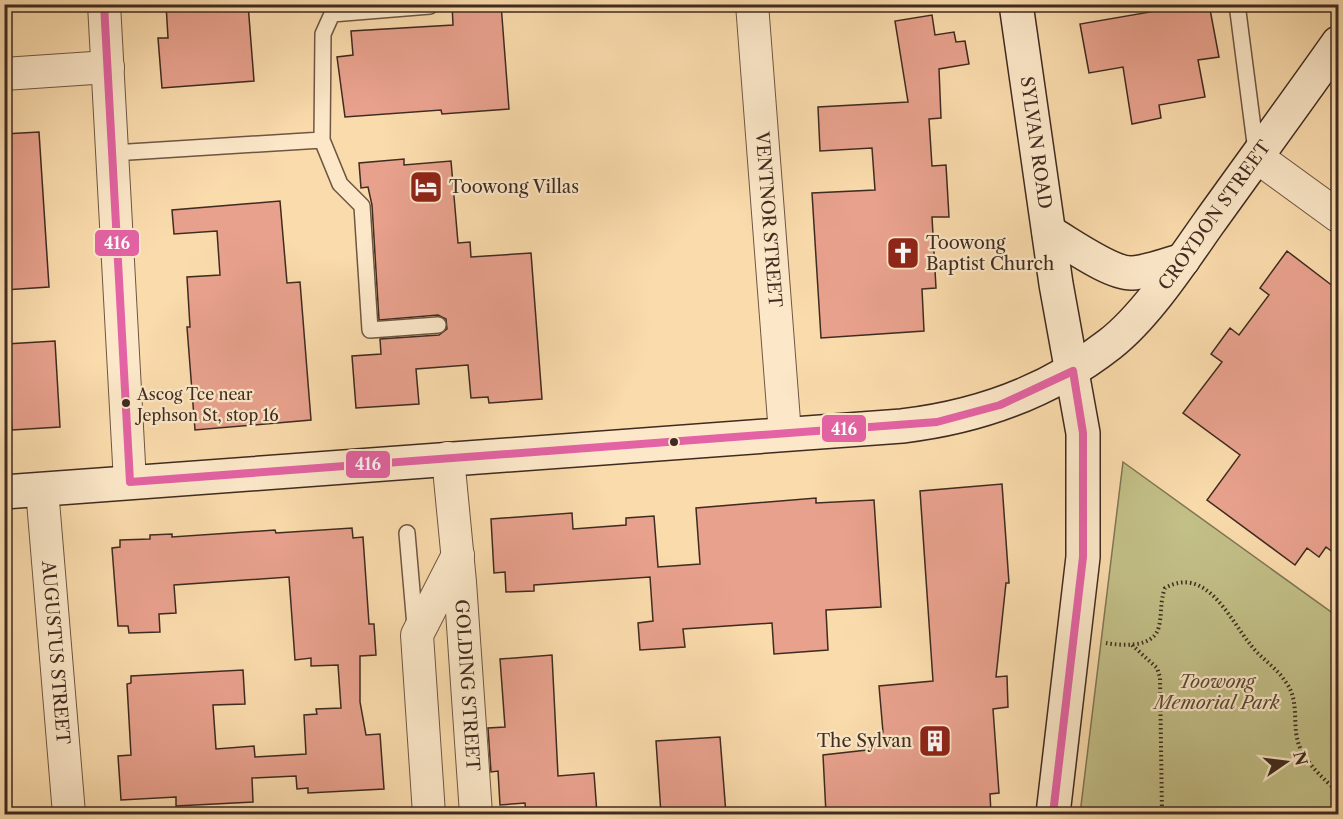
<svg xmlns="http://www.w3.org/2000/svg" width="1343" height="819" viewBox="0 0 1343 819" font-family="'Libre Caslon Text',serif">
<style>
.green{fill:#c2bf87;stroke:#807554;stroke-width:1.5}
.building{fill:#e8a18d;stroke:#3f2b20;stroke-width:1.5}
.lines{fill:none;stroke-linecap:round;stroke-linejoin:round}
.lane-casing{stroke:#6e5743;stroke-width:18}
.street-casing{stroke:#6e5743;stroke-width:34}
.secondary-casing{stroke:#3f2b20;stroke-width:36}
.path{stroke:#3f2b20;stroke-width:4;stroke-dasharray:1.5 3;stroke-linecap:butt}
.lane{stroke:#fce8c9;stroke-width:15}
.street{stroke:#fce8c9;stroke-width:32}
.secondary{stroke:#fce8c9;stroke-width:33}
.bus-1-casing{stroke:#fce8c9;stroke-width:12}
.bus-1{stroke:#e463a4;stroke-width:8}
.bus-dot{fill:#3f2b20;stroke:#fce8c9;stroke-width:2}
.labels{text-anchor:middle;stroke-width:4.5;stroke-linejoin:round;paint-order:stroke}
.bus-label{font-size:16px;fill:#3f2b20;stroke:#fce8c9;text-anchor:start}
.street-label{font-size:18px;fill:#3f2b20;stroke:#fce8c9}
.poi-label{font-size:18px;fill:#3f2b20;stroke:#fce8c9;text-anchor:start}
.park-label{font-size:18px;font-style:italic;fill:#594935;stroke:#fce8c9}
.line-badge{stroke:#fce8c9;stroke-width:2}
.badge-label{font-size:16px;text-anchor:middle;font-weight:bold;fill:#fff}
</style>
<rect width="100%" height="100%" fill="#fadbac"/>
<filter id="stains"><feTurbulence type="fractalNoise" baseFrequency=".00333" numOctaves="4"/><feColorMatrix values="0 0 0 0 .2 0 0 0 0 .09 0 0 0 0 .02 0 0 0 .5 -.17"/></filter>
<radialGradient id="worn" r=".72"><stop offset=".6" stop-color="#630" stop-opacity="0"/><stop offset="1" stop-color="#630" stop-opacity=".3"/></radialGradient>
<!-- green -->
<path class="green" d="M1123,462l215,155v197h-258z"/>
<!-- building -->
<path class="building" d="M166,4h82l6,77 -92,7 -4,-50h10z
M452,4h49l8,105 -67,5 -1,-4 -96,7 -8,-60 16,-2 -2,-24 102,-6z
M1154,4h55l10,53 -21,3 7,37 -46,8 2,13 -29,6 -9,-57 -34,6 -9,-49 76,-13z
M932,15l3,20 19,-3 2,10 9,-1 4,23 -30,5 2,49 -12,1 3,47 14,-1 3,52h-17l4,71 -14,1 2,42 -103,7 -9,-145 63,-3 -3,-42 -52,3 -2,-44 90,-5 -13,-81z
M39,132l10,155 -45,3v-156z
M404,159v6l47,-4 7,82 12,-1 1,15 60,-4 11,146 -53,4 -1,-6 -17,1 -3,-33 -52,4 3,35 -63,4 -4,-52 29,-2 -1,-15 59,-4 8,-6 -1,-10 -8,-4 -59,5 -7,-115 -4,-18 -7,1 -2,-25z
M280,201l7,82 13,-1 11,138 -116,10 -8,-103h3l-3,-50 33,-2 -3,-44 -43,3 -2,-24z
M1287,251l51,39v266l-12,-9 -7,10 -12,-9 -12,17 -88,-65 33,-45 -57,-42 39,-51 -11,-8 19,-26 9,7 30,-40 -9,-7z
M55,341l5,86 -48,3 -6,-86z
M1002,484l7,99h-3l-10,94 11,-1 1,31 -15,2 6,84 -9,1 1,20h-165l-3,-59 44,-5 16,-18 -4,-46 54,-5 -13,-190z
M816,498v5l58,-3 7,107 -55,3 2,40 -54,4 -2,-31 -89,6 2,18 -45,3 -2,-27 15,-2 -3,-44 -116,8v6l-28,1 -1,-20 -11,1 -3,-54 81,-6 1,16 53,-4v-7l28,-2 4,51 42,-3 -4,-56z
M352,528l1,10 10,-1 6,87h5l2,31 -16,1v46l6,33 14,-1 4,55 -76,4v-5l-11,1 -1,-13 -44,2 1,24 -77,4v-9l-55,3 -3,-44 13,-1 -4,-71 4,-1v-7l112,-6 2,34 -32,1 3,44 38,-3 1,11 51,-3 -2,-39 13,-1 -1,-5 25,-1 -3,-43 -27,1v-8l-16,2 -6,-83 -115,8 2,28 -17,1 1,18 -31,1 -1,-7h-10l-6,-78 8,-1v-7l30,-1v-4l22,-1v3l103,-7 1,3z
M552,655l6,121 36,-3 3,41h-71l-1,-11 -25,2 -2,-34 -7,1 -3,-44 17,-1 -5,-68z
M720,737l6,77h-65l-5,-73z"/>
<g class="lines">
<defs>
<path id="lane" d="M1237,4l19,147
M430,6l-98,8 -9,20 -1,106 18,44 22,22 8,124 68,-5
M113,153l209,-13
M407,533l8,93"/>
<g id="street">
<path d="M104,4l26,478"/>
<path id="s1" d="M752,4l33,430"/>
<path d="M4,74l104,-7"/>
<path d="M1257,157l81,59"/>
<path id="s2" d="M448,458l12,124 16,232"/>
<path id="s3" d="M42,489l27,325"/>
<path d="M429,814l-12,-179 41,-80"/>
</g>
<g id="secondary">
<path id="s4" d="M1016,4l40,280 27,149v124l-30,257"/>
<path d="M1049,232c21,12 62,42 83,41 17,-1 34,-8 51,-13"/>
<path id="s5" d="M4,492l898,-66c76,-9 147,-34 208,-82 36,-28 72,-83 98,-120 43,-60 87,-120 130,-181"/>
</g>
</defs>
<!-- lane casing -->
<use href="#lane" class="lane-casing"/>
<!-- street casing -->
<use href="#street" class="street-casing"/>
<!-- secondary casing -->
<use href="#secondary" class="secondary-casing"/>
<!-- path -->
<path class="path" d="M1106,643c17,3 49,5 53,-17 3,-13 1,-25 6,-38 41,-23 64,30 85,56 10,14 26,23 35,37 15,19 7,40 13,61 5,19 27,38 40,50
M1132,645l25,23 3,9 2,137"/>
<!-- lane -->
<use href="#lane" class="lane"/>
<!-- street -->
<use href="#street" class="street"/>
<!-- secondary -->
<use href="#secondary" class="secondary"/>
<defs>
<path id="bus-1" d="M104,4l26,478
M130,482l807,-60 63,-17 73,-34
M1053,814l30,-257v-124l-10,-62"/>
</defs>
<!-- bus-1 casing -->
<use href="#bus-1" class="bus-1-casing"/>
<!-- bus-1 -->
<use href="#bus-1" class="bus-1"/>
</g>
<!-- icons -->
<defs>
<symbol id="hotel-square" viewBox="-11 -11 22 22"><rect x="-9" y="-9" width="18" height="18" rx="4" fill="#8f2418" stroke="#fce8c9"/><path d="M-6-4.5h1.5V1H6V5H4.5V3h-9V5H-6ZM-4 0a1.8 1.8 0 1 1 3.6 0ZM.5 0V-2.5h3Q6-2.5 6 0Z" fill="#fff"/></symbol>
<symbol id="church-square" viewBox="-11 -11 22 22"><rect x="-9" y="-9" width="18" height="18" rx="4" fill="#8f2418" stroke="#fce8c9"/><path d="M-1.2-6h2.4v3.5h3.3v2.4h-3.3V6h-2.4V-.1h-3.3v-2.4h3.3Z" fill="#fff"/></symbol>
<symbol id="building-square" viewBox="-11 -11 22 22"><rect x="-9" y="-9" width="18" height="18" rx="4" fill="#8f2418" stroke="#fce8c9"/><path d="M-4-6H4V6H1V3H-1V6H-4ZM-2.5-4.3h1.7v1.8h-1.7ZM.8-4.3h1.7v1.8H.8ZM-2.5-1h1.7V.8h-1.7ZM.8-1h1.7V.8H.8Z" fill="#fff"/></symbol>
</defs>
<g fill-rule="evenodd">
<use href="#hotel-square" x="407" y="168" width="38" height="38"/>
<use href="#church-square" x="884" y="234" width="38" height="38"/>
<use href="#building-square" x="916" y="722" width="38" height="38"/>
</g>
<!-- markers -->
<g class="bus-dot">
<circle cx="126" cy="403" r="5"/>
<circle cx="674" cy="442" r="5"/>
</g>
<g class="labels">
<!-- bus labels -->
<g class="bus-label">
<text x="137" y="400">Ascog Tce near<tspan x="137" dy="21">Jephson St, stop 16</tspan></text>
</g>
<!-- street labels -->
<g class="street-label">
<text dy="6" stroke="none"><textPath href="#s4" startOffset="140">SYLVAN ROAD</textPath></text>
<text dy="6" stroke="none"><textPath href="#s5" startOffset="1293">CROYDON STREET</textPath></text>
<text dy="6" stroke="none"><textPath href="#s1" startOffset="216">VENTNOR STREET</textPath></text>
<text dy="6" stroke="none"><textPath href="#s3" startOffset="164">AUGUSTUS STREET</textPath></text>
<text dy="6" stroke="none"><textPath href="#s2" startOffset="228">GOLDING STREET</textPath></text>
</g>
<!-- poi labels -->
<g class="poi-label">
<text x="449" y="193">Toowong Villas</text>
<text x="926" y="249">Toowong<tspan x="926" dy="21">Baptist Church</tspan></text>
<text x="912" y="747" text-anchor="end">The Sylvan</text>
</g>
<!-- park labels -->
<g class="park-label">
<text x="1217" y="688">Toowong<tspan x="1217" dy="21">Memorial Park</tspan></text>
</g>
</g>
<g class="line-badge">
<rect x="94" y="229" width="46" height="28" rx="6" fill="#e463a4"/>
<rect x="821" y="414" width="46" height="29" rx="6" fill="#e463a4"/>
<rect x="345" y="450" width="46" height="29" rx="6" fill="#e463a4"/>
</g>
<g class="badge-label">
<text x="117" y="249">416</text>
<text x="844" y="435">416</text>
<text x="368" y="470">416</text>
</g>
<!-- margin -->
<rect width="1343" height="819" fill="none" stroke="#fadbac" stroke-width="24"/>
<rect x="6" y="6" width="1331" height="807" fill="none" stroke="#3f2b20" stroke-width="3"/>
<rect x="12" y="12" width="1319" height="795" fill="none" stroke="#3f2b20" stroke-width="1.5"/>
<!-- north arrow -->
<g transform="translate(1286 762) rotate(76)" stroke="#fce8c9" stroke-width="4.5" paint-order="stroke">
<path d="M0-4.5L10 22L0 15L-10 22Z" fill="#3f2b20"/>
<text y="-9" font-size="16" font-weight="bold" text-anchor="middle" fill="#3f2b20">N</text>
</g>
<rect width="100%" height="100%" filter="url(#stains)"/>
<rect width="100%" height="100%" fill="url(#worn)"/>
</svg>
